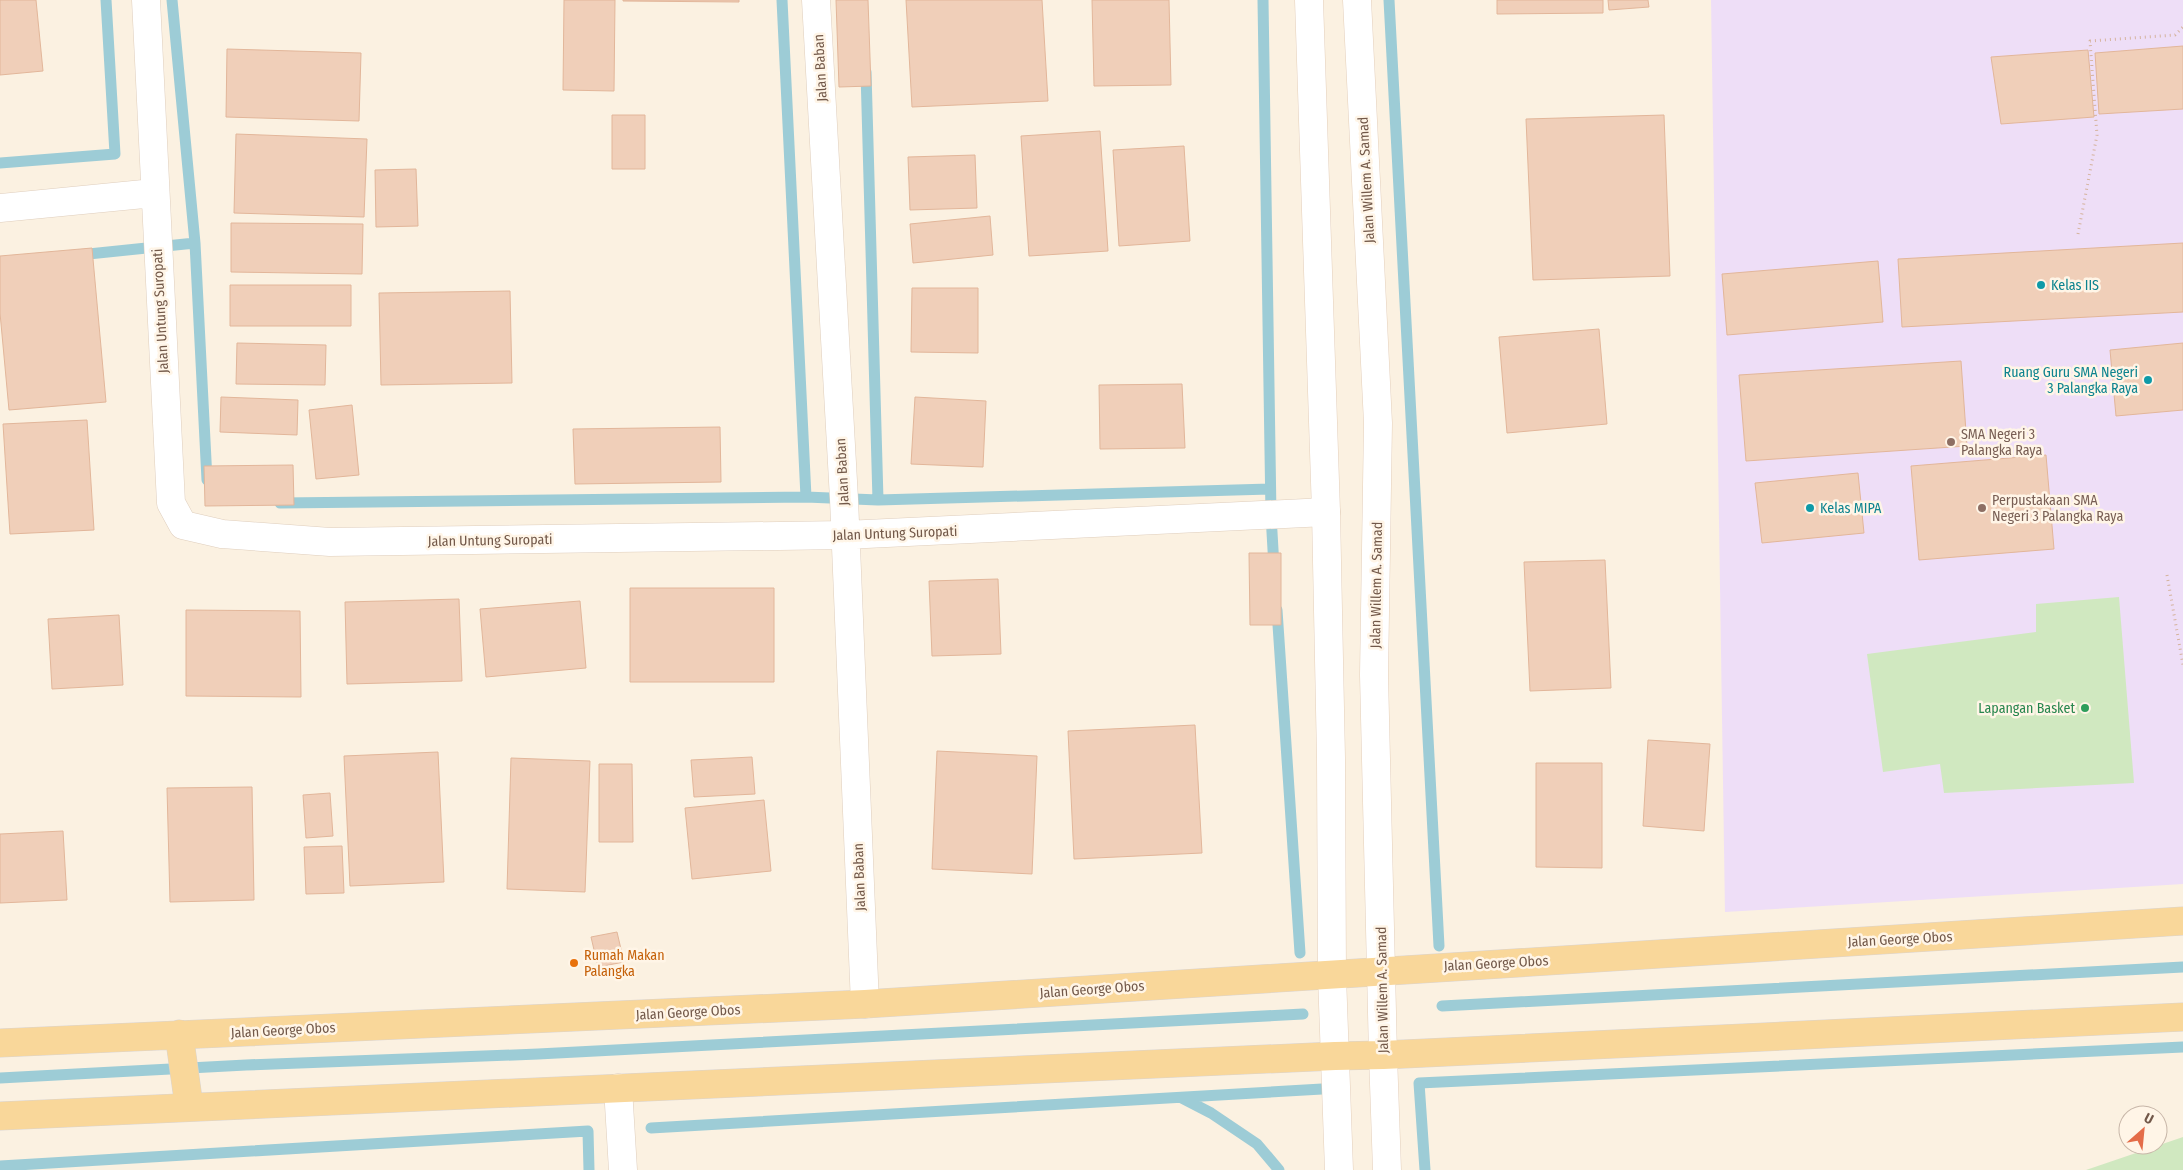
<svg xmlns="http://www.w3.org/2000/svg" width="2183" height="1170" viewBox="0 0 2183 1170" font-family="'Fira Sans Condensed',sans-serif">
<style>
.education{fill:#eedef7}
.green{fill:#d0e8c0}
.lines{fill:none;stroke-linecap:round;stroke-linejoin:round}
.stream{stroke:#9dccd6;stroke-width:11}
.building{fill:#f0cfb9;stroke:#e2b69a}
.minor-casing{stroke:#dfcebd;stroke-width:29}
.secondary-casing{stroke:#e4cfbb;stroke-width:29}
.primary-casing{stroke:#dad4d0;stroke-width:29}
.path{stroke:#d5b39d;stroke-width:3;stroke-dasharray:1 4;stroke-linecap:butt}
.minor{stroke:#fff;stroke-width:28}
.secondary{stroke:#fff;stroke-width:28}
.primary{stroke:#f9d79a;stroke-width:28}
.culture-dot{fill:#0f9aa8;stroke:#fff5e7;stroke-width:2}
.education-dot{fill:#8d6e63;stroke:#fff5e7;stroke-width:2}
.leisure-dot{fill:#2e9e5b;stroke:#fff5e7;stroke-width:2}
.food-dot{fill:#e8710a;stroke:#fff5e7;stroke-width:2}
.labels{text-anchor:middle;stroke-width:5;stroke-linejoin:round;paint-order:stroke}
.street-label{font-size:14px;fill:#725849;stroke:#fff5e7}
.culture-label{font-size:14px;fill:#0d838f;stroke:#fff5e7;text-anchor:start}
.education-label{font-size:14px;fill:#785e54;stroke:#fff5e7;text-anchor:start}
.leisure-label{font-size:14px;fill:#27864d;stroke:#fff5e7;text-anchor:end}
.food-label{font-size:14px;fill:#c56008;stroke:#fff5e7;text-anchor:start}
</style>
<rect width="100%" height="100%" fill="#fbf1e1"/>
<!-- education -->
<path class="education" d="M1711,0h472v884l-458,28z"/>
<!-- green -->
<path class="green" d="M2119,597l15,186 -190,10 -4,-29 -57,8 -16,-118 169,-22v-28z
M2183,1137v33h-97z"/>
<g class="lines">
<!-- stream -->
<path class="stream" d="M172,0l23,243
M1263,0l8,515 3,52
M1389,0l50,946
M866,72l12,428 392,-11
M0,163l115,-9 -9,-154
M79,255l116,-12 12,237
M806,497l72,3
M280,503l526,-6 -24,-497
M1277,610l23,343
M1442,1006l741,-39
M0,1078l246,-13 292,-11 765,-40
M1182,1098l29,15 46,31 22,26
M651,1128l671,-39
M0,1166l588,-35 1,39
M1425,1170l-6,-87 764,-36"/>
</g>
<!-- building -->
<path class="building" d="M0,0h36l7,71 -43,4z
M564,0h51l-1,91 -51,-1z
M623,0h116v2l-116,-1z
M836,0h32l3,86 -32,1z
M906,0h136l6,101 -136,6z
M1092,0h77l2,85 -77,1z
M1497,0h106v13l-106,1z
M1608,0h40l1,7 -40,3z
M2183,46v63l-84,5 -4,-61z
M227,49l134,4 -2,68 -133,-4z
M2088,50l6,67 -93,7 -10,-67z
M612,115h33v54h-33z
M1664,115l6,161 -137,4 -7,-161z
M1100,131l8,120 -79,5 -8,-120z
M236,134l131,5 -3,78 -130,-4z
M1184,146l6,95 -71,5 -6,-96z
M975,155l2,53 -67,2 -2,-53z
M416,169l2,57 -42,1 -1,-57z
M990,216l3,39 -80,8 -3,-39z
M231,223l132,1 -1,50 -131,-2z
M2183,243v69l-281,15 -4,-68z
M92,248l14,154 -97,8 -9,-97v-57z
M1878,261l5,61 -156,13 -5,-61z
M230,285h121v41h-121z
M912,288h66v65l-67,-1z
M510,291l2,92 -131,2 -2,-92z
M1599,329l8,95 -100,9 -8,-96z
M237,343l89,2 -1,40 -89,-1z
M2183,343v67l-67,6 -6,-66z
M1961,361l6,85 -221,15 -7,-86z
M1182,384l3,64 -85,1 -1,-64z
M221,397l77,3 -1,35 -77,-3z
M915,397l71,4 -3,66 -72,-3z
M352,405l7,70 -43,4 -7,-69z
M87,420l7,110 -84,4 -7,-110z
M720,427l1,55 -146,2 -2,-55z
M2046,455l8,94 -135,11 -8,-94z
M293,465l1,40 -89,1 -1,-40z
M1858,473l6,60 -102,10 -7,-60z
M1249,553h32v72h-31z
M1605,560l6,128 -81,3 -6,-129z
M998,579l3,75 -69,2 -3,-75z
M630,588h144v94h-144z
M459,599l3,82 -115,3 -2,-82z
M580,601l6,67 -100,9 -6,-68z
M186,610l114,1 1,86 -115,-1z
M119,615l4,70 -71,4 -4,-70z
M1195,725l7,128 -128,6 -6,-128z
M1648,740l62,4 -6,87 -61,-5z
M937,751l100,5 -5,118 -100,-5z
M438,752l6,130 -94,4 -6,-130z
M752,757l3,37 -61,3 -3,-37z
M511,758l79,3 -5,131 -78,-3z
M1536,763h66v105l-66,-1z
M599,764h33l1,78h-34z
M252,787l2,113 -84,2 -3,-114z
M330,793l3,43 -27,2 -3,-43z
M764,800l7,71 -79,8 -7,-71z
M63,831l4,69 -67,3v-69z
M342,846l2,47 -38,1 -2,-47z
M617,932l7,30 -26,5 -7,-30z"/>
<g class="lines">
<defs>
<path id="minor" d="M146,0l25,503 12,22 39,9 108,8 515,-7 481,-23
M816,0l28,499 21,505
M0,208l154,-15
M618,1088l5,82"/>
<path id="secondary" d="M1309,0l17,512 5,246 1,218 7,194
M1357,0l21,423 -4,252 9,380 4,115"/>
<path id="primary" d="M179,1034l10,72
M0,1043l865,-39 1318,-83
M0,1116l1335,-60 48,-1 800,-38"/>
</defs>
<!-- minor casing -->
<use href="#minor" class="minor-casing"/>
<!-- secondary casing -->
<use href="#secondary" class="secondary-casing"/>
<!-- primary casing -->
<use href="#primary" class="primary-casing"/>
<!-- path -->
<path class="path" d="M2078,234l19,-99 -7,-94 85,-6 8,-8
M2167,575l16,90"/>
<!-- minor -->
<use href="#minor" class="minor"/>
<!-- secondary -->
<use href="#secondary" class="secondary"/>
<!-- primary -->
<use href="#primary" class="primary"/>
</g>
<!-- markers -->
<g class="culture-dot">
<circle cx="2041" cy="285" r="5"/>
<circle cx="2148" cy="380" r="5"/>
<circle cx="1810" cy="508" r="5"/>
</g>
<g class="education-dot">
<circle cx="1951" cy="442" r="5"/>
<circle cx="1982" cy="508" r="5"/>
</g>
<circle class="leisure-dot" cx="2085" cy="708" r="5"/>
<circle class="food-dot" cx="574" cy="963" r="5"/>
<g class="labels">
<!-- street labels -->
<g class="street-label">
<text transform="translate(820 68) rotate(-93)" y="5">Jalan Baban</text>
<text transform="translate(1366 180) rotate(-93)" y="5">Jalan Willem A. Samad</text>
<text transform="translate(160 311) rotate(-93)" y="5">Jalan Untung Suropati</text>
<text transform="translate(842 472) rotate(-93)" y="5">Jalan Baban</text>
<text transform="translate(895 533) rotate(-2)" y="5">Jalan Untung Suropati</text>
<text transform="translate(490 540) rotate(-1)" y="5">Jalan Untung Suropati</text>
<text transform="translate(1376 585) rotate(-89)" y="5">Jalan Willem A. Samad</text>
<text transform="translate(859 877) rotate(-92)" y="5">Jalan Baban</text>
<text transform="translate(1900 939) rotate(-3)" y="5">Jalan George Obos</text>
<text transform="translate(1496 963) rotate(-3)" y="5">Jalan George Obos</text>
<text transform="translate(1092 989) rotate(-4)" y="5">Jalan George Obos</text>
<text transform="translate(1382 990) rotate(-91)" y="5">Jalan Willem A. Samad</text>
<text transform="translate(688 1012) rotate(-3)" y="5">Jalan George Obos</text>
<text transform="translate(283 1030) rotate(-3)" y="5">Jalan George Obos</text>
</g>
<!-- culture labels -->
<g class="culture-label">
<text x="2051" y="290">Kelas IIS</text>
<text x="2138" y="377" text-anchor="end">Ruang Guru SMA Negeri<tspan x="2138" dy="16">3 Palangka Raya</tspan></text>
<text x="1820" y="513">Kelas MIPA</text>
</g>
<!-- education labels -->
<g class="education-label">
<text x="1961" y="439">SMA Negeri 3<tspan x="1961" dy="16">Palangka Raya</tspan></text>
<text x="1992" y="505">Perpustakaan SMA<tspan x="1992" dy="16">Negeri 3 Palangka Raya</tspan></text>
</g>
<!-- leisure labels -->
<g class="leisure-label">
<text x="2075" y="713">Lapangan Basket</text>
</g>
<!-- food labels -->
<g class="food-label">
<text x="584" y="960">Rumah Makan<tspan x="584" dy="16">Palangka</tspan></text>
</g>
</g>
<!-- north arrow -->
<g transform="translate(2143 1130) rotate(27)"><circle r="24" fill="#fff5e7" stroke="#c7b6a8"/>
<path d="M0-4L9 19L0 12L-9 19Z" fill="#e46c48"/>
<text y="-8" font-size="14" font-weight="bold" text-anchor="middle" fill="#725849">U</text>
</g>
</svg>
